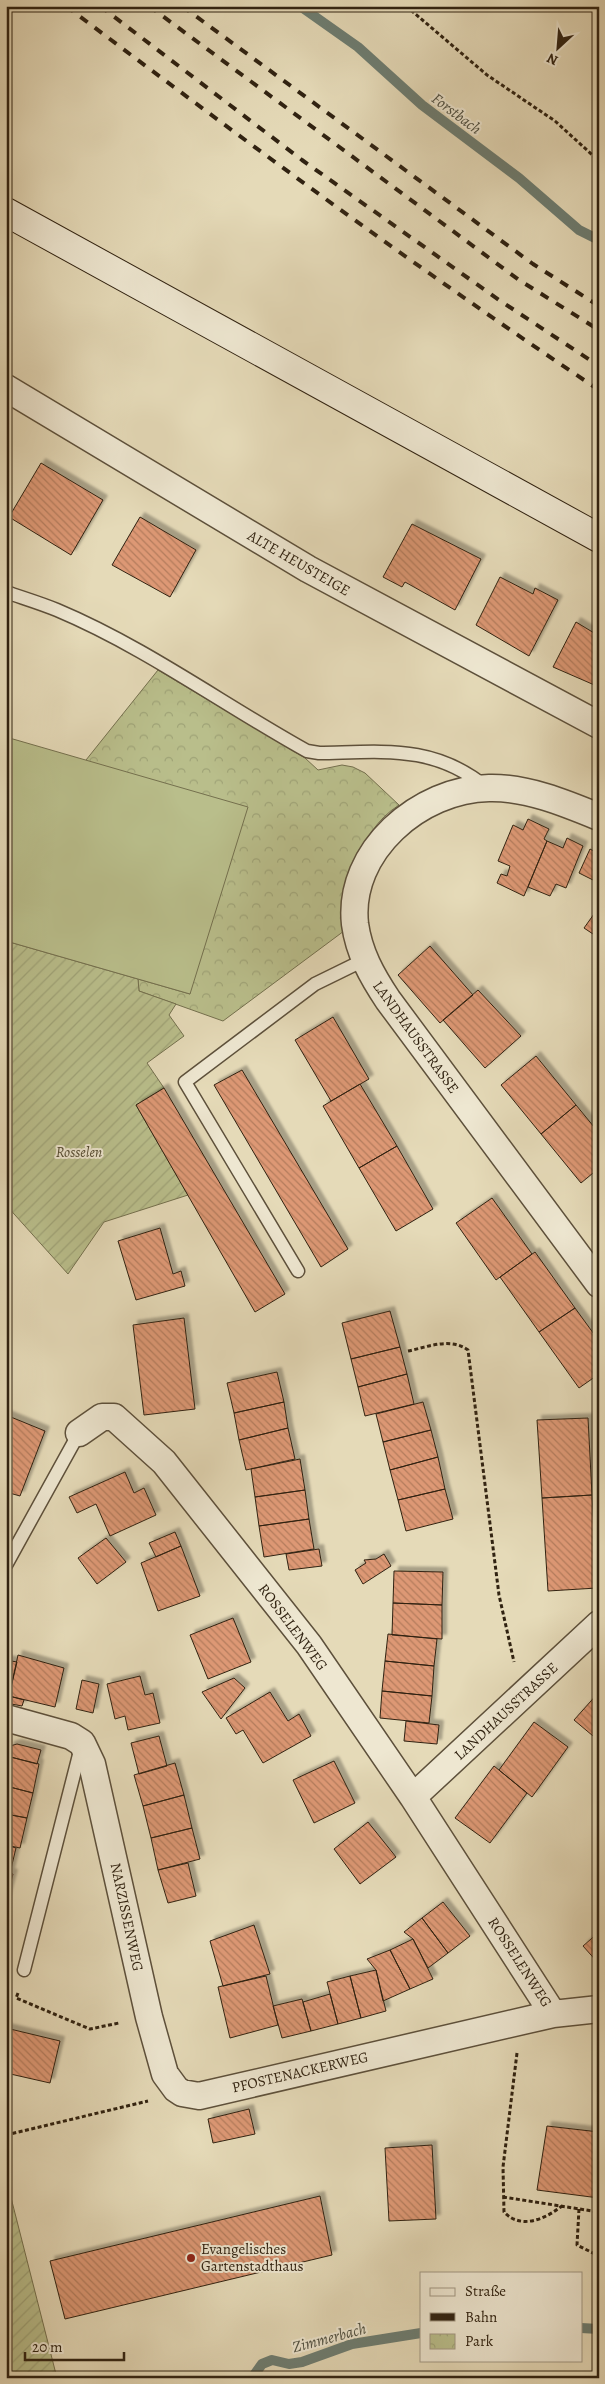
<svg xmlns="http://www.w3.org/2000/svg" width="605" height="2384" viewBox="0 0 605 2384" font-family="Alegreya,serif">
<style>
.park{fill:url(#park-crowns);stroke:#74704e}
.garden{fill:url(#garden-furrows);stroke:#74704e}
.pitch{fill:#b9be8b;stroke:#74704e}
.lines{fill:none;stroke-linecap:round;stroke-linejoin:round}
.stream{stroke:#6d7d72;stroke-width:10}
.building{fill:url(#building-back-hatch);stroke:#302211;filter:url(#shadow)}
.lane-casing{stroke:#5d503b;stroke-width:15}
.street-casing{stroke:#5d503b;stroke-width:29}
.secondary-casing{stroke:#302211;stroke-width:30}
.path{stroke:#302211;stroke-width:3;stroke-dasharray:4 2.5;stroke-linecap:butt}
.lane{stroke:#eee7d1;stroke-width:12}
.street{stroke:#eee7d1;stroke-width:26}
.secondary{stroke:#eee7d1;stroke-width:28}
.rail{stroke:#302211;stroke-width:4;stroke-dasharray:9 9;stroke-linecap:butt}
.poi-dot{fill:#8f2418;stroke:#eee7d1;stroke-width:2}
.labels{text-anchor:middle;stroke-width:4;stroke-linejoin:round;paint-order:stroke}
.street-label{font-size:15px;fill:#302211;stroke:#eee7d1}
.park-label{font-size:15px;font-style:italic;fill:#524930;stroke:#eee7d1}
.poi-label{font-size:15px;fill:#302211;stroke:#eee7d1;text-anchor:start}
.water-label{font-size:16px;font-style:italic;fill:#4f5042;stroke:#eee7d1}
</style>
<defs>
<pattern id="park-crowns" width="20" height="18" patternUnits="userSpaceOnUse" patternTransform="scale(1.25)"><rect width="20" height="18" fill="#b9be8b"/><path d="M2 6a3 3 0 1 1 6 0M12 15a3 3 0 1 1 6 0" fill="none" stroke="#9fa377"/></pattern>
<pattern id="garden-furrows" width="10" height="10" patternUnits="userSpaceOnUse" patternTransform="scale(1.25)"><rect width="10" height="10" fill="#b9be8b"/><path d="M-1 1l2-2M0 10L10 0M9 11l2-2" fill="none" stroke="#9fa377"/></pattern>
<pattern id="building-back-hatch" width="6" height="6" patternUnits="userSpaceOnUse" patternTransform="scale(1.25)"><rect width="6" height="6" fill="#dd9874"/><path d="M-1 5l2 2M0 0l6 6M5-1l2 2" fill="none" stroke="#b47c5e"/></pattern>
<filter id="shadow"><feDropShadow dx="4.5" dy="-4.5" stdDeviation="1" flood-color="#0004"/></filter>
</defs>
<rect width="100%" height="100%" fill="#e5dab8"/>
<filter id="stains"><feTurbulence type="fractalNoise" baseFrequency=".004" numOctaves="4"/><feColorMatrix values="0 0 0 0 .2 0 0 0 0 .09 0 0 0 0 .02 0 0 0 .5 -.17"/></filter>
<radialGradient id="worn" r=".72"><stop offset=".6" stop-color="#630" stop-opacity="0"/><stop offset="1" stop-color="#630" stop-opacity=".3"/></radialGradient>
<!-- park -->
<path class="park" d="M158,670l147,88 13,12 24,-5 11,2 12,6 34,32c-45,29 -45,78 -55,126l-121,90 -84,-30 -1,-12 52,15 -104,-234z"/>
<!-- garden -->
<path class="garden" d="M6,941l132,38 1,12 37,13 -7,11 15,21 -37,27 17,25 -28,17 52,90 -84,27 -36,52 -62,-69z
M6,2178l51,200h-51z"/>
<!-- pitch -->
<path class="pitch" d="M6,737l242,70 -58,187 -184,-53z"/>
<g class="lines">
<!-- stream -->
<path class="stream" d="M300,6l58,41 64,58 97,73 60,52 20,10
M581,2328l18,1
M252,2378l10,-14 10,-4 17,4 13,-2 50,-18 69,-11"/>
</g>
<!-- building -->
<path class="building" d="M41,463l62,37 -32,55 -62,-38z
M140,517l56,33 -26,47 -58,-32z
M412,524l69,35 -26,51 -50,-28 -3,5 -19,-10z
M500,577l33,17 2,-6 23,12 -29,56 -53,-31z
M576,622l23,14v51l-46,-20z
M528,819l21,10 -5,10 3,2 -23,55 -27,-13 4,-9 6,2 3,-10 -12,-5 15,-36 10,5z
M567,838l16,8 -17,42 -10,-4 -6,12 -22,-9 19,-46 16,7z
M590,849l9,5v29l-20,-10z
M599,907v31l-15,-10z
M430,946l43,49 -33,28 -42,-48z
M478,990l43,46 -36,32 -42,-48z
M333,1017l36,62 -38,22 -36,-61z
M536,1056l40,49 -35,29 -40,-49z
M242,1070l106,179 -27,18 -107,-182z
M360,1084l37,62 -38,22 -36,-62z
M164,1088l121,206 -30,18 -119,-207z
M576,1105l23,28v35l-18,15 -40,-49z
M397,1146l36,63 -37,22 -37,-63z
M492,1198l40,56 -36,26 -40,-57z
M160,1228l13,46 8,-3 4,15 -49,14 -18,-59z
M535,1252l40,56 -36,24 -39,-55z
M575,1308l24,33v33l-20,14 -40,-56z
M390,1311l10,36 -49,12 -9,-36z
M184,1318l11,91 -51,6 -11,-90z
M400,1347l7,27 -49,13 -7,-28z
M277,1372l7,30 -50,11 -7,-30z
M407,1374l7,30 -49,12 -7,-29z
M284,1402l4,26 -49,12 -5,-27z
M423,1402l8,28 -48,12 -7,-28z
M6,1415l39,16 -25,65 -14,-4z
M588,1418l4,77 -50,3 -5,-78z
M288,1428l7,31 -49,11 -7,-30z
M431,1430l7,27 -48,13 -7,-28z
M438,1457l7,32 -47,11 -8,-30z
M300,1459l5,31 -50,7 -4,-28z
M125,1472l9,21 10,-5 12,27 -46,21 -14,-32 -19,9 -8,-16z
M445,1489l8,30 -47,12 -8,-31z
M305,1490l4,29 -50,7 -4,-29z
M592,1495l5,93 -49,3 -6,-93z
M309,1519l5,30 -50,8 -5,-31z
M175,1532l6,14 -25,11 -7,-14z
M106,1538l20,24 -29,22 -19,-26z
M181,1546l19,50 -42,15 -17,-48z
M319,1549l3,17 -33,4 -3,-16z
M384,1554l7,12 -28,18 -8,-14 11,-7 -2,-3 12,-1z
M394,1571l49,1 -1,33 -49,-2z
M393,1603l49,2v34l-50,-4z
M233,1618l18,44 -43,17 -18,-44z
M388,1634l49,5 -3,27 -49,-5z
M18,1655l46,13 -9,39 -46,-11z
M6,1660l11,2 -8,34 15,4 -2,6 -16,-3z
M385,1661l49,5 -2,30 -50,-5z
M140,1676l5,19 8,-2 7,30 -32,7 -3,-14 -10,3 -8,-35z
M234,1678l11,10 -24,31 -19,-27z
M82,1680l17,4 -6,29 -17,-4z
M382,1691l50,5 -3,27 -49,-5z
M270,1692l18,29 11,-7 12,22 -48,27 -20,-33 -7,4 -10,-16z
M599,1692v49l-25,-21z
M406,1721l33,4 -2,19 -33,-3z
M534,1722l34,25 -36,50 -33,-27z
M159,1736l8,30 -28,8 -8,-31z
M17,1744l24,6 -4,14 -30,-8 3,-10z
M6,1756l33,8 -6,29 -27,-7z
M334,1761l21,42 -41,20 -21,-43z
M175,1763l9,32 -41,11 -9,-31z
M494,1766l33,27 -37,50 -35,-25z
M6,1786l27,7 -6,25 -21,-4z
M184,1795l8,33 -41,10 -8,-32z
M6,1814l21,4 -7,30 -14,-3z
M368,1822l28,35 -36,27 -26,-35z
M192,1828l8,31 -42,11 -7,-32z
M6,1845l10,3 -6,25 -4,-1z
M188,1863l8,33 -28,7 -10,-33z
M6,1872l7,2 -7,26z
M443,1902l27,34 -22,17 -26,-35z
M422,1918l26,35 -20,15 -15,-29 -9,-7z
M254,1925l16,49 -47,12 -13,-45z
M599,1932v32l-16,-18z
M413,1939l20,40 -23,10 -20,-39z
M390,1950l20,39 -27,12 -7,-31 -9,-11z
M376,1970l10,41 -25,7 -11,-42z
M266,1976l12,49 -48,13 -12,-51z
M350,1976l11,42 -23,6 -11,-42z
M330,1994l8,30 -27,7 -8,-29z
M302,1999l9,32 -29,7 -9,-32z
M6,2028l54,13 -10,42 -44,-10z
M249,2109l6,25 -42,9 -5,-24z
M547,2126l52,6v66l-62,-8z
M432,2145l4,74 -47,2 -4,-73z
M320,2196l12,59 -267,64 -15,-58z"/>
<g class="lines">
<defs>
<path id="lane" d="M6,592c17,6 34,11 51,18 88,37 167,95 250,141l12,2c64,-1 115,-9 168,35
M298,1271l-113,-189 130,-98 49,-24
M6,1565l73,-132
M24,1970l57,-223"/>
<path id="street" d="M6,388l302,181 291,156
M599,817c-34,-14 -73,-30 -110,-29 -69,1 -142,63 -134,136 4,29 17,52 33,76l211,284
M79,1433l23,-16h12l50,45 145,183 104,152 140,217
M6,1718l65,18 11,7 10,21 57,253 16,57 11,15 6,4 17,3 354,-82 46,-5
M413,1797l186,-173"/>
<path id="secondary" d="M6,212l593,326"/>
</defs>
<!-- lane casing -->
<use href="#lane" class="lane-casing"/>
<!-- street casing -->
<use href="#street" class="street-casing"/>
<!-- secondary casing -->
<use href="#secondary" class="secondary-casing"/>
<!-- path -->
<path class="path" d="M406,6l81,69 68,46 44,40
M408,1351c20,-4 42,-14 60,-1l31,245 15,67
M18,1993l-2,5 74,31 29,-6
M517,2053l-14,114 1,45c17,18 41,7 58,-6
M6,2135l142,-34
M503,2197l96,15
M579,2209l-2,36 22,11"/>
<!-- lane -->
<use href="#lane" class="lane"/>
<!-- street -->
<use href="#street" class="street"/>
<!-- secondary -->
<use href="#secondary" class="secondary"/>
<!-- rail -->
<path class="rail" d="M66,6c175,132 350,262 533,384
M100,6l202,154 197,140 100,66
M149,6l370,274 80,50
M182,6l351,258 66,42"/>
</g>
<!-- markers -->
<circle class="poi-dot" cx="191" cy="2258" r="5"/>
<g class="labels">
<!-- street labels -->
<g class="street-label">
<text transform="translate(299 563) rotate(30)" y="5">ALTE HEUSTEIGE</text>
<text transform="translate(416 1037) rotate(54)" y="5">LANDHAUSSTRASSE</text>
<text transform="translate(293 1627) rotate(53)" y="5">ROSSELENWEG</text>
<text transform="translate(506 1711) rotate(-43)" y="5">LANDHAUSSTRASSE</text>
<text transform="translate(127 1917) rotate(78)" y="5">NARZISSENWEG</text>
<text transform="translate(520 1962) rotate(57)" y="5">ROSSELENWEG</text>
<text transform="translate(300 2072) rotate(-13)" y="5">PFOSTENACKERWEG</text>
</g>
<!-- park labels -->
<g class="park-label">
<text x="79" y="1157">Rosselen</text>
</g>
<!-- poi labels -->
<g class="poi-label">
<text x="201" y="2254">Evangelisches<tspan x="201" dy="17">Gartenstadthaus</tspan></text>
</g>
<!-- water labels -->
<g class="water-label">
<text transform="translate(457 113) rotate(37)" y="6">Forstbach</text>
<text transform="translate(329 2337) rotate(-15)" y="6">Zimmerbach</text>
</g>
</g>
<!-- margin -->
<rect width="605" height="2384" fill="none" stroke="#e5dab8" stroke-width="25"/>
<rect x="8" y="8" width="590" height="2369" fill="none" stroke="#302211" stroke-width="2.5"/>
<rect x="12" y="12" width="580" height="2359" fill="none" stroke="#302211"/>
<!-- legend -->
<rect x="420" y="2272" width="162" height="90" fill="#eee7d1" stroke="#a29884"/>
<rect x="430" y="2288" width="25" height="8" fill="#eee7d1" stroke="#a29884"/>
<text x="465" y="2296" font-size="15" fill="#302211">Straße</text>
<rect x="430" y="2313" width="25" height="8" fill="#302211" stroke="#a29884"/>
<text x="465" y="2322" font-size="15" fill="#302211">Bahn</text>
<rect x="430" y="2334" width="25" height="15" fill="url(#park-crowns)" stroke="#a29884"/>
<text x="465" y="2346" font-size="15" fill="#302211">Park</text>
<!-- north arrow -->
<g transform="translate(558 48) rotate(206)" stroke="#eee7d1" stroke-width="4" paint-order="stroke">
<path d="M0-4L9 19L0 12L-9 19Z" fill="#302211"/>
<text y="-8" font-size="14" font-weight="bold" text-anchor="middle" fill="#302211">N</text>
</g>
<!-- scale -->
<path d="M25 2352v8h99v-8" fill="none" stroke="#302211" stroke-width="2.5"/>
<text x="32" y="2352" font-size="15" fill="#302211" stroke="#eee7d1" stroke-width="4" paint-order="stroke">20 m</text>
<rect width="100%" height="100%" filter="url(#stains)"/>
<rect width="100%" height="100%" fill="url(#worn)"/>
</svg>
